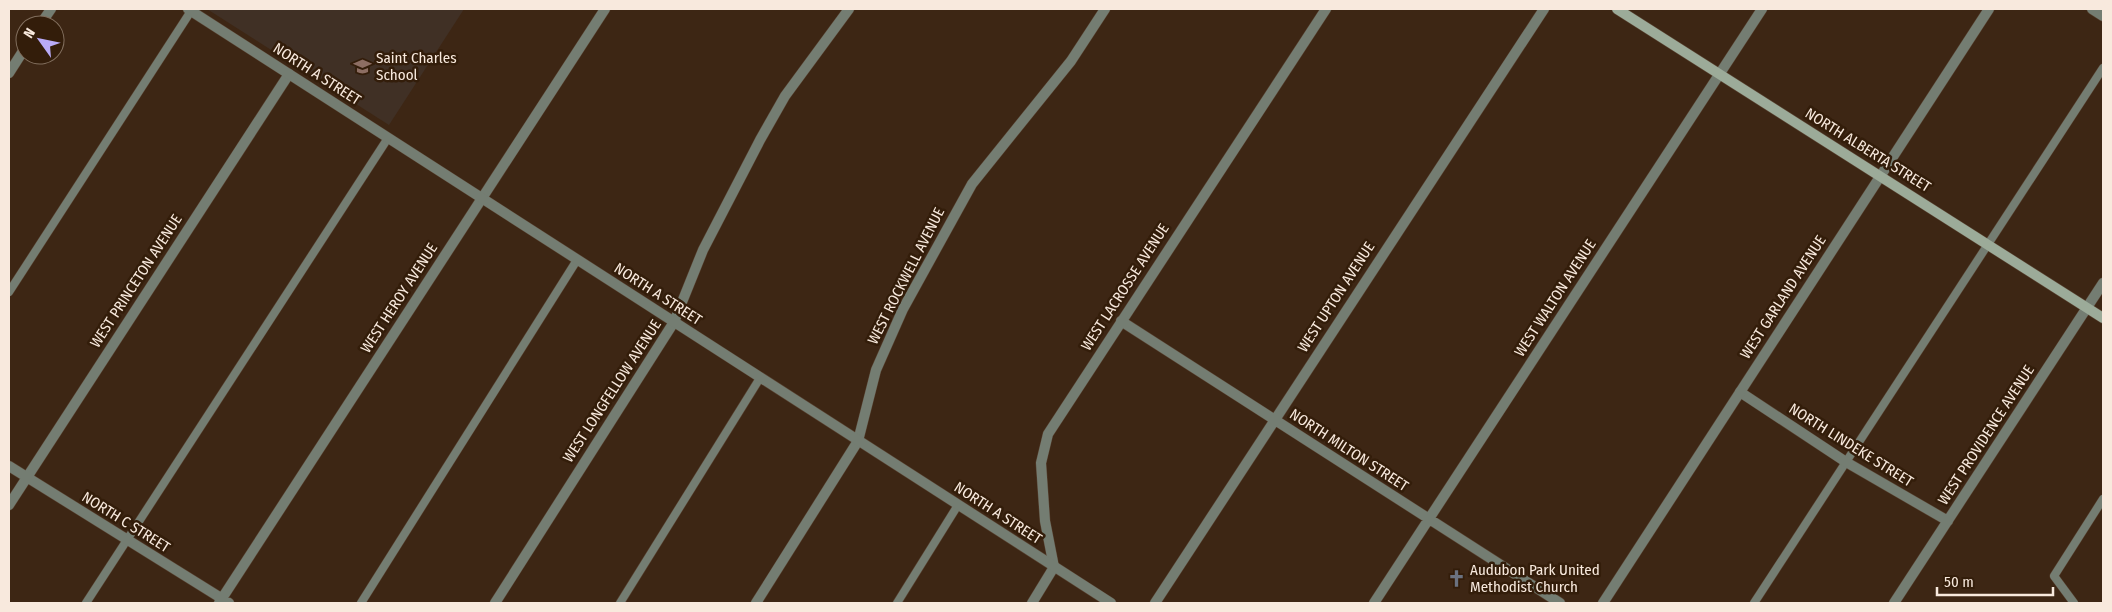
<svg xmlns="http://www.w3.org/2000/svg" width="2112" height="612" viewBox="0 0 2112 612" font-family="'Fira Sans Condensed',sans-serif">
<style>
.education{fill:#403025}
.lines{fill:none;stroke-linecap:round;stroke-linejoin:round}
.service-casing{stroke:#574130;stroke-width:9}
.minor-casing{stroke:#574130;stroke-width:11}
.tertiary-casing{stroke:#574130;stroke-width:11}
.secondary-casing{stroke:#574130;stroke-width:11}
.service{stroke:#747d72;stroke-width:8}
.minor{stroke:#747d72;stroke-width:10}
.tertiary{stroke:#747d72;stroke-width:10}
.secondary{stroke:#9cab99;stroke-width:10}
.labels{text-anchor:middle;stroke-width:5;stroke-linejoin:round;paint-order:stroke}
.poi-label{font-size:15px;fill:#f8e9dd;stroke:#331d0a;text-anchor:start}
.street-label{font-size:15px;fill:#f8e9dd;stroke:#331d0a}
</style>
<rect width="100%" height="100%" fill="#3d2614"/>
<!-- education -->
<path class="education" d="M207,9h257l-75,116z"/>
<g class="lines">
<defs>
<path id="service" d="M9,292l182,-281
M86,603l302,-465
M361,603l216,-343
M620,603l140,-225
M897,603l61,-98
M1754,603l349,-535
M2074,603l-20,-27 49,-77"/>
<path id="minor" d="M2092,9l11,7
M40,25l11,-16
M9,73l16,-25
M1121,321l439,282
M1740,392l106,70 102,59
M9,466l220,137
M9,505l280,-431
M219,603l386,-594
M495,603l179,-281 29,-72 57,-110 25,-44 64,-87
M756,603l102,-162 18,-71 27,-61 69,-125 99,-123 34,-52
M1032,603l22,-36 -9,-46 -4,-58 7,-29 278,-425
M1155,603l389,-594
M1374,603l388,-594
M1894,603l209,-320"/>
<path id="tertiary" d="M188,9l923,594
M1603,603l386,-594"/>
<path id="secondary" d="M1617,9l486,309"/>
</defs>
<!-- service casing -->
<use href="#service" class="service-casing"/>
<!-- minor casing -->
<use href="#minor" class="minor-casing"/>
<!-- tertiary casing -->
<use href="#tertiary" class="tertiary-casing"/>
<!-- secondary casing -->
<use href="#secondary" class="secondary-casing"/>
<!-- service -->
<use href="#service" class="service"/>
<!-- minor -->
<use href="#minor" class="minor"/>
<!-- tertiary -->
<use href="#tertiary" class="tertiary"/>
<!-- secondary -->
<use href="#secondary" class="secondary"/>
</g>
<!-- icons -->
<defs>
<symbol id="school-bare" viewBox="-9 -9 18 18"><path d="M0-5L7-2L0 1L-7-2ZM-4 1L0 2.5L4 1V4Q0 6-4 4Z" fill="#8d6e63" stroke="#331d0a" stroke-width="2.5" paint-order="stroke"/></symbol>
<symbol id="church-bare" viewBox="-9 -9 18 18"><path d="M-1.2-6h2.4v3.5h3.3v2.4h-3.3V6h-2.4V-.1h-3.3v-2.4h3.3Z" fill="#6b7280" stroke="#331d0a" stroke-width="2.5" paint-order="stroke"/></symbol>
</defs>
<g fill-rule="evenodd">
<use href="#school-bare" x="350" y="54" width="25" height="25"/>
<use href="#church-bare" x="1444" y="566" width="25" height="25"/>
</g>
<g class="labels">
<!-- poi labels -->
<g class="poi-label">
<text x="376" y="63">Saint Charles<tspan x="376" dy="17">School</tspan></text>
<text x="1470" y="575">Audubon Park United<tspan x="1470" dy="17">Methodist Church</tspan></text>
</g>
<!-- street labels -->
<g class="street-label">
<text transform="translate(317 74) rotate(33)" y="5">NORTH A STREET</text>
<text transform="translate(1868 150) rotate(32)" y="5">NORTH ALBERTA STREET</text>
<text transform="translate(906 276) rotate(-63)" y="5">WEST ROCKWELL AVENUE</text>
<text transform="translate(136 281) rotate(-57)" y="5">WEST PRINCETON AVENUE</text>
<text transform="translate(1125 287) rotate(-57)" y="5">WEST LACROSSE AVENUE</text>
<text transform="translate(658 294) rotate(33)" y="5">NORTH A STREET</text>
<text transform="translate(1336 297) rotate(-57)" y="5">WEST UPTON AVENUE</text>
<text transform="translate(1783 297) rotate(-57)" y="5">WEST GARLAND AVENUE</text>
<text transform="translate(399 298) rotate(-57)" y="5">WEST HEROY AVENUE</text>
<text transform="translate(1555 298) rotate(-57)" y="5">WEST WALTON AVENUE</text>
<text transform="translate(612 391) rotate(-57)" y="5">WEST LONGFELLOW AVENUE</text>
<text transform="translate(1986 435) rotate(-57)" y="5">WEST PROVIDENCE AVENUE</text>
<text transform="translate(1851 445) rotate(32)" y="5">NORTH LINDEKE STREET</text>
<text transform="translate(1349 450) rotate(33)" y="5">NORTH MILTON STREET</text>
<text transform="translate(998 513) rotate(33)" y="5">NORTH A STREET</text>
<text transform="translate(126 522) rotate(32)" y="5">NORTH C STREET</text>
</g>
</g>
<!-- border -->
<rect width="2112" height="612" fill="none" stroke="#f8e9dd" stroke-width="20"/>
<!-- north arrow -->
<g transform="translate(40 40) rotate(303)"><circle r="24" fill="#331d0a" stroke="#826f5e"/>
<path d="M0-4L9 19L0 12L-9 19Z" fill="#b9abf7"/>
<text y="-8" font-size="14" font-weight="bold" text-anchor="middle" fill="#f8e9dd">N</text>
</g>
<!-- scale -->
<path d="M1937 587v8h116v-8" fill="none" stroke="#f8e9dd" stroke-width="2.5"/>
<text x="1944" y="587" font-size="15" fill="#f8e9dd" stroke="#331d0a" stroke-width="4" paint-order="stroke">50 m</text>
</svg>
